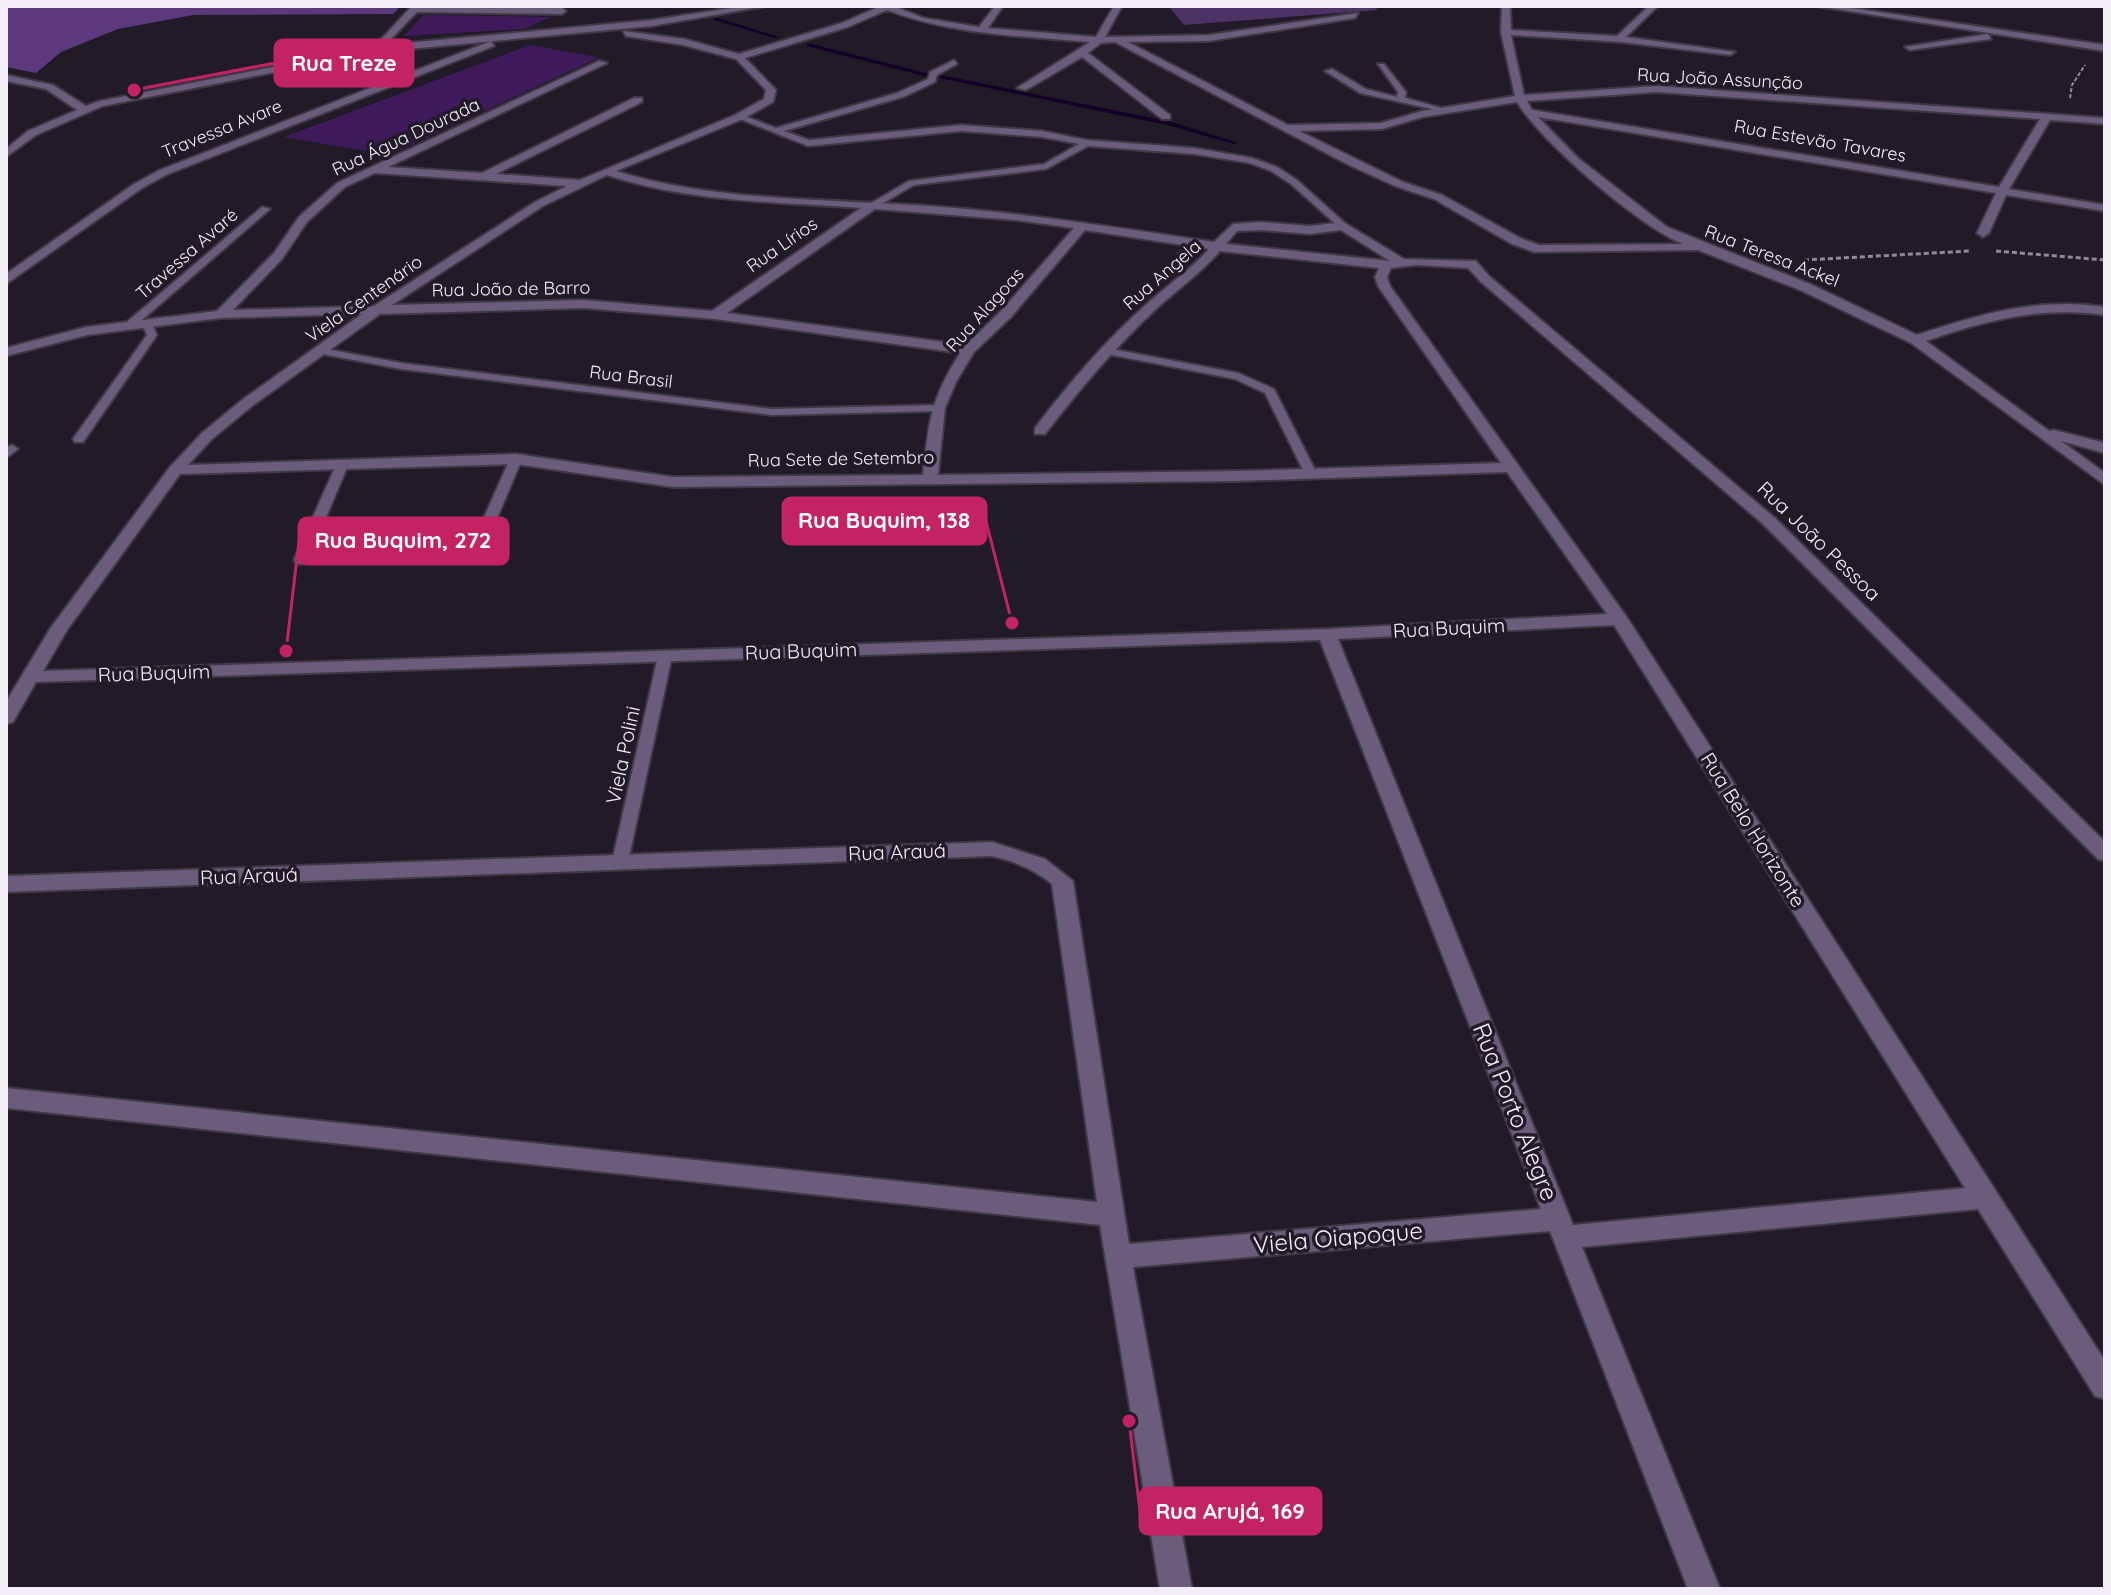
<svg xmlns="http://www.w3.org/2000/svg" width="2111" height="1595" viewBox="0 0 2111 1595" font-family="Quicksand,sans-serif">
<style>
.green{fill:#4c3265}
.forest{fill:#5c387c}
.lines{fill:none;stroke-linecap:round;stroke-linejoin:round}
.stream{fill:#140026;fill-rule:evenodd}
.building{fill:#3e1a5b}
.lane-casing{stroke:#3e3945;stroke-width:4}
.street-casing{stroke:#3e3945;stroke-width:4}
.path-far1{stroke:#8e8994;stroke-width:2;stroke-dasharray:4 2;stroke-linecap:butt}
.path{stroke:#8e8994;stroke-width:3;stroke-dasharray:5 3;stroke-linecap:butt}
.lane{fill:#6b5c7b;fill-rule:evenodd}
.street{fill:#6b5c7b;fill-rule:evenodd}
.labels{text-anchor:middle;stroke-width:7;stroke-linejoin:round;paint-order:stroke}
.far-street-label{font-size:18px;fill:#f2eef7;stroke:#211b28}
.street-label{font-size:20px;fill:#f2eef7;stroke:#211b28}
.near-street-label{font-size:24px;fill:#f2eef7;stroke:#211b28}
.leader{fill:none;stroke:#c42363;stroke-width:3}
.callout-dot{fill:#c42363;stroke:#211b28;stroke-width:3}
.callout{fill:#c42363;stroke:#c42363;stroke-width:3}
.callout-label{font-size:22px;text-anchor:middle;font-weight:bold;fill:#fff}
</style>
<rect width="100%" height="100%" fill="#211b28"/>
<!-- green -->
<path class="green" d="M1168,6h206l4,4 -194,15z"/>
<!-- forest -->
<path class="forest" d="M6,6h395l-8,8 -200,1 -75,14 -57,23 -25,21 -30,-6z"/>
<g class="lines">
<!-- stream -->
<path class="stream" d="M686,6h7v1l-2,1z
M714,18h4l61,19 -5,1 -60,-18z
M808,43l122,31 1,1 -3,2 -122,-31z
M941,75l227,46 71,22 -5,1 -67,-19 -228,-47z"/>
</g>
<!-- building -->
<path class="building" d="M423,15l128,2 -27,12 -120,7z
M530,45l78,14 -10,-1 -208,97 -106,-18z"/>
<g class="lines">
<defs>
<path id="lane" d="M954,60l3,4 -20,11 -2,7 -32,15 -119,34 25,9 152,-15 81,6 45,9 107,8 58,10 25,9 20,13 51,46 -8,2 -49,-44 -20,-13 -21,-8 -56,-9 -106,-8 -42,23 -132,16 -43,25 -3,-1v-4l41,-24 135,-17 35,-20 -37,-7 -81,-6 -153,15 -73,-29 7,-2 34,13 121,-35 31,-14 2,-7z
M1378,64h6l22,28 -1,6 44,12 -4,2 -85,-19 -35,-22 7,-2 34,20 31,8 1,-5z
M262,207l8,2 -128,111h8l7,15 -74,107h-8l-2,-3 74,-104 -6,-13 1,-2 -11,7 -5,-3 1,-2z
M321,348l80,15 371,46 166,-4 6,3 -6,3 -166,4 -371,-46 -84,-16v-4z
M1106,348l132,25 36,16 43,85 -6,4 -6,-4 -40,-81 -30,-14 -133,-26v-4z
M12,445l6,4 -12,9v-10z
M516,455l6,4 -38,90 -2,3h-10l-2,-3 40,-90z
M342,461l6,4 -40,95 -7,4 -5,-1 -2,-3 42,-95z
M665,652l7,4 -44,206 -8,6 -8,-6 46,-206z"/>
<path id="street" d="M412,6l150,2 4,3 -4,3 -145,-2 -32,33 267,-25 93,-14h21l-114,20 -275,26 -274,54 -67,29 -30,22v-8l22,-18 49,-21 -31,-21 -40,-8v-6l47,10 33,21 14,-5 274,-54z
M881,6h12l31,12 55,9 16,-21h8l-15,22 108,9 18,-31h8l-17,31 104,-2 149,-22 -3,5 -146,23 -81,1 160,83 93,-2 41,-12 93,-15 -14,-64 1,-26h8l1,24 106,6 32,-30h9l-32,31 109,15 -5,3 -109,-13 -110,-7 13,60 133,-9 448,32v6l-55,-4 -41,69 96,16v6l-99,-16 -17,38 -6,4 -6,-4 19,-40 -458,-76 40,41 89,69 143,57 107,51c63,-21 121,-38 188,-28v8c-64,-9 -119,5 -179,26l123,90 5,-1 51,13v10l-44,-12 44,32v12l-194,-142 -111,-53 -102,-40 -164,2 -22,-8 -78,-45 -39,-13 -48,-22 -232,-122 -14,1 -13,10 82,62v4h-8l-80,-62 -56,33 -9,-2 73,-46c-68,-6 -138,-7 -203,-32l-39,17 -103,31 31,32 -3,12 -30,17 -127,52c92,30 216,28 314,35 96,7 189,22 284,36l19,-18 28,-2 49,4 33,-4 61,37 72,2 13,15 286,242 330,324v19l-7,-2 -335,-335 -282,-242 -13,-14 -51,-3 -26,3 -4,9 3,9 238,333 477,742v38l-10,-3 -117,-187 -396,38 138,342h-32l-138,-358 -417,36 59,322h-32l-60,-364 -1094,-117v-20l1091,114 -45,-318c-18,-15 -38,-23 -60,-28l-986,36v-16l986,-34 53,17 28,22 56,363 412,-35 -221,-569 -1284,42 -23,40 -7,2v-22l44,-73 120,-162 32,-34 40,-33 120,-86 -141,4 -134,17 -81,21v-8l80,-21 131,-16 57,-58 25,-36 38,-34 262,-122 8,2 -219,104 94,6 152,-75h8v4l-146,72 84,6 155,-65 29,-16 2,-9 -30,-31 -53,-14 -57,-9 -3,-5 61,8 55,15 103,-31zM1657,92l383,27 -41,68 -467,-77 -5,-9zM1517,102c23,39 123,125 166,142l-144,1 -19,-7 -78,-43 -39,-13 -104,-51 83,-2 41,-12zM375,173l192,13 -32,16 -161,104 -141,4 49,-51 25,-37 38,-35zM607,175c81,27 169,27 254,33l-149,103 -129,-11 -191,5 151,-99zM875,209l141,11 58,8 -73,83 -35,34 -239,-32zM1085,230l124,19c-19,21 -40,35 -61,54 -42,37 -79,80 -113,125v6h10c34,-44 70,-87 111,-125 22,-20 45,-36 64,-58l159,17 -4,9 3,9 123,177 -263,8 -300,4 7,-67 11,-26 18,-30 37,-35zM1261,230l49,4 31,-4 49,31 -164,-17 11,-13zM583,308l132,11 245,34c-30,48 -31,67 -37,122l-250,2 -157,-23 -328,11 24,-26 40,-33 128,-92zM516,464l157,23 565,-6 269,-9 100,142 -280,15 -1284,42 24,-41 113,-156zM1614,625l351,563 -392,37 -235,-586z
M1816,6h22l267,39v6z
M1988,34l3,5 -81,11 -5,-3z
M491,41l3,5 -326,128 -26,14 -136,96v-10l128,-90 26,-14z"/>
</defs>
<!-- lane casing -->
<use href="#lane" class="lane-casing"/>
<!-- street casing -->
<use href="#street" class="street-casing"/>
<!-- path-far1 -->
<path class="path-far1" d="M2070,98l2,-13 13,-20"/>
<!-- path -->
<path class="path" d="M1996,251l109,9
M1804,260l166,-9"/>
<!-- lane -->
<use href="#lane" class="lane"/>
<!-- street -->
<use href="#street" class="street"/>
</g>
<g class="labels">
<!-- far-street labels -->
<g class="far-street-label">
<text transform="translate(1720 79) rotate(3)" y="6">Rua João Assunção</text>
<text transform="translate(222 129) rotate(-22)" y="6">Travessa Avare</text>
<text transform="translate(406 137) rotate(-25)" y="6">Rua Água Dourada</text>
<text transform="translate(1820 141) rotate(10)" y="6">Rua Estevão Tavares</text>
<text transform="translate(782 245) rotate(-35)" y="6">Rua Lírios</text>
<text transform="translate(187 254) rotate(-41)" y="6">Travessa Avaré</text>
<text transform="translate(1772 256) rotate(21)" y="6">Rua Teresa Ackel</text>
<text transform="translate(1162 275) rotate(-41)" y="6">Rua Angela</text>
<text transform="translate(511 289) rotate(-1)" y="6">Rua João de Barro</text>
<text transform="translate(364 299) rotate(-35)" y="6">Viela Centenário</text>
<text transform="translate(985 310) rotate(-48)" y="6">Rua Alagoas</text>
<text transform="translate(631 377) rotate(7)" y="6">Rua Brasil</text>
<text transform="translate(841 459) rotate(-1)" y="6">Rua Sete de Setembro</text>
</g>
<!-- street labels -->
<g class="street-label">
<text transform="translate(1819 541) rotate(44)" y="7">Rua João Pessoa</text>
<text transform="translate(1449 628) rotate(-3)" y="7">Rua Buquim</text>
<text transform="translate(801 651) rotate(-2)" y="7">Rua Buquim</text>
<text transform="translate(154 673) rotate(-2)" y="7">Rua Buquim</text>
<text transform="translate(623 755) rotate(-78)" y="7">Viela Polini</text>
<text transform="translate(1753 830) rotate(58)" y="7">Rua Belo Horizonte</text>
<text transform="translate(897 852) rotate(-2)" y="7">Rua Arauá</text>
<text transform="translate(249 876) rotate(-2)" y="7">Rua Arauá</text>
</g>
<!-- near-street labels -->
<g class="near-street-label">
<text transform="translate(1515 1112) rotate(68)" y="8">Rua Porto Alegre</text>
<text transform="translate(1338 1238) rotate(-5)" y="8">Viela Oiapoque</text>
</g>
</g>
<!-- callouts -->
<path class="leader" d="M134 90L275 63M1012 623L986 521M286 651L299 541M1129 1421L1140 1511"/>
<g class="callout-dot">
<circle cx="134" cy="90" r="8"/>
<circle cx="1012" cy="623" r="8"/>
<circle cx="286" cy="651" r="8"/>
<circle cx="1129" cy="1421" r="8"/>
</g>
<g class="callout">
<rect x="275" y="40" width="138" height="46" rx="8"/>
<rect x="783" y="498" width="203" height="46" rx="8"/>
<rect x="299" y="518" width="209" height="46" rx="8"/>
<rect x="1140" y="1488" width="181" height="46" rx="8"/>
</g>
<g class="callout-label">
<text x="344" y="71">Rua Treze</text>
<text x="884" y="528">Rua Buquim, 138</text>
<text x="403" y="548">Rua Buquim, 272</text>
<text x="1230" y="1519">Rua Arujá, 169</text>
</g>
<!-- border -->
<rect width="2111" height="1595" fill="none" stroke="#f2eef7" stroke-width="16"/>
</svg>
